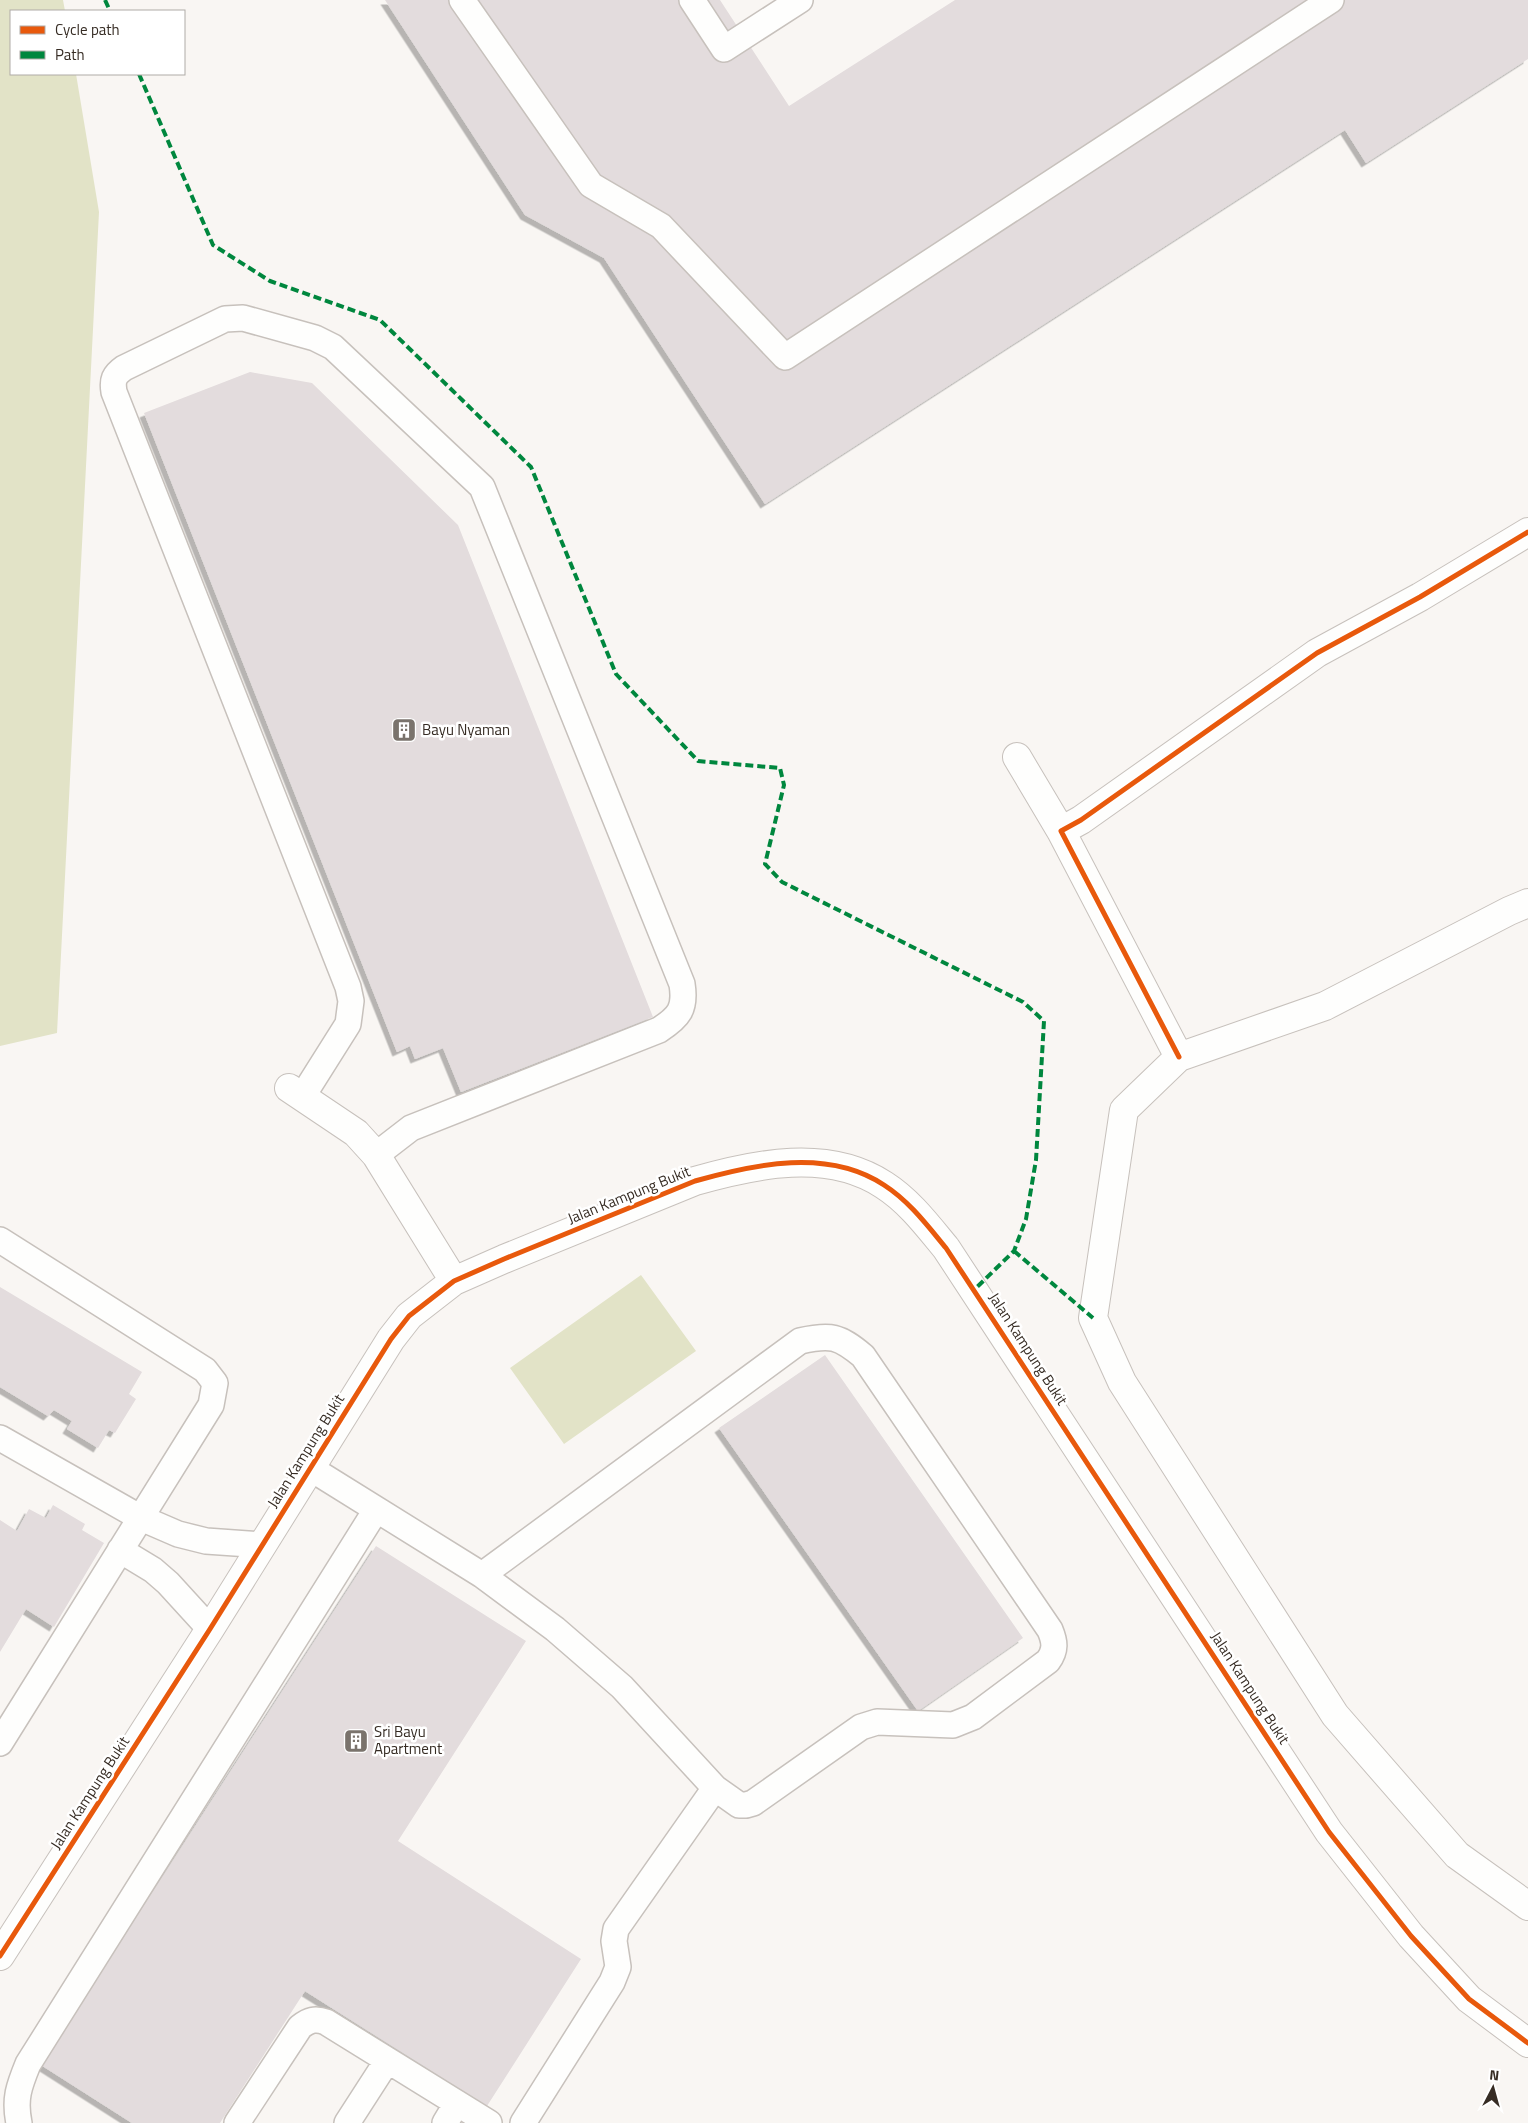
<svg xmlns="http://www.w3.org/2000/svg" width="1528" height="2123" viewBox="0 0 1528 2123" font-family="'Titillium Web',sans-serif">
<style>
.green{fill:#e2e3c7}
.building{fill:#e3dcdd;filter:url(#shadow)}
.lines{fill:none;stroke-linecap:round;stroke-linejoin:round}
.lane-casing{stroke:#c7c1bc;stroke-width:28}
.street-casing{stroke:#c7c1bc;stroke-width:30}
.lane{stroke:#fefefd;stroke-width:25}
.street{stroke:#fefefd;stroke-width:28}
.quiet{stroke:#00873e;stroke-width:4;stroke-dasharray:8 4;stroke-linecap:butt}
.cycleway-casing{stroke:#fff;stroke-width:8}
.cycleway{stroke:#e8590c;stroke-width:5}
.labels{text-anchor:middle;stroke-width:5;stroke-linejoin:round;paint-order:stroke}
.poi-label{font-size:15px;fill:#362c24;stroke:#fff;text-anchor:start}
.street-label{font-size:15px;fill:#362c24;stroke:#fff}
</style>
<defs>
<filter id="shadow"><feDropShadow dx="-4.5" dy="4.5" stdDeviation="0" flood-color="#0004"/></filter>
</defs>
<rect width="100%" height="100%" fill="#f9f6f3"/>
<!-- green -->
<path class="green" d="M0,0h63l2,11h-54v63h65l23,138 -42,821 -57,13z
M641,1275l55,76 -132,93 -54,-76z"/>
<!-- building -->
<path class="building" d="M385,0h335l69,106 166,-106h573v59l-162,104 -21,-33 -580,374 -161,-246 -79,-43z
M250,372l62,11 146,142 195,492 -192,75 -18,-44 -28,11 -5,-13 -13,6 -253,-639z
M0,1287l142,85 -13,22 7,5 -21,34 -6,-3 -11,18 -31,-19 5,-8 -18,-11 -6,6 -48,-29z
M825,1355l198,283 -105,73 -199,-283z
M53,1505l32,19 -3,6 22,13 -50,84 -28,-18 -26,43v-132l17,11 12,-22 17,9z
M376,1546l150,95 -128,200 183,118 -94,147 -182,-115 -85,132h-88l-91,-58z"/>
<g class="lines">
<defs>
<path id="lane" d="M462,0l129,185 70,41 124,131 546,-357
M692,0l32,49 76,-49
M302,1097l46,-73 3,-23 -3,-14 -234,-595c-2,-12 0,-17 10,-24l101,-49 18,-1 72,20 18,9 149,140 200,497c4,25 -3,33 -23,46l-248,98 -35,27
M0,1240l205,130 10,13 -4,22 -211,338
M0,1438l141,80 37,16 28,7 56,4
M310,1468l172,107 318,-234c31,-7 39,-5 63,15l187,274c5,12 6,20 -2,31l-75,56 -20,8 -76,-3 -16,5 -108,76 -7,2h-7l-24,-17 -93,-101 -67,-58 -73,-54
M120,1550l33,20 15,13 42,46
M19,2123c-5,-24 0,-37 9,-59l348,-554
M237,2123l63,-96c9,-7 15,-9 26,-5l163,101
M347,2123l40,-62
M445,2123l12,-20
M523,2123l89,-141 6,-15 -4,-26 2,-12 99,-141"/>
<path id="street" d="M1017,757l44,74
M1528,903l-19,8 -184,95 -146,51 -55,53 -31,208 29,64 213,333 122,140 71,51
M1179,1057l-118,-226 20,-11 236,-167 103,-56 108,-65
M289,1088l67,45 20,22 78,126
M0,1956l210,-327 181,-290 18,-23 45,-35 50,-22 191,-78c60,-17 133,-33 189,4 25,16 43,40 62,63l383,584 82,104 58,63 59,44"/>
</defs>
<!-- lane casing -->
<use href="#lane" class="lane-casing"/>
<!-- street casing -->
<use href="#street" class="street-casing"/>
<!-- lane -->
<use href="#lane" class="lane"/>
<!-- street -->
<use href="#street" class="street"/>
<!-- quiet -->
<path class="quiet" d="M105,0l5,11
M139,74l74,171 57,36 110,39 151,147 85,207 82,87 82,7 4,17 -19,79 17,18 241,120 21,19 -8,139 -10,59 -12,32 -40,39
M1014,1251l79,67"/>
<defs>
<path id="cycleway" d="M1179,1057l-118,-226 20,-11 236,-167 103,-56 108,-65
M0,1956l210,-327 181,-290 18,-23 45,-35 50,-22 191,-78c60,-17 133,-33 189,4 25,16 43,40 62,63l383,584 82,104 58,63 59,44"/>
</defs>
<!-- cycleway casing -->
<use href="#cycleway" class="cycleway-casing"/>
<!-- cycleway -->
<use href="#cycleway" class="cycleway"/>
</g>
<!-- icons -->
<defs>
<symbol id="building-square" viewBox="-11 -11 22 22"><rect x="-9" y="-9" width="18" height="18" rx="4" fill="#7a736c" stroke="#fff"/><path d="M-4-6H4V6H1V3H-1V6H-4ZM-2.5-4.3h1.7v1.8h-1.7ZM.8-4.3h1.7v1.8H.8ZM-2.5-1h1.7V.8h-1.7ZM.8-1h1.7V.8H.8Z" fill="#fff"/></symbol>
</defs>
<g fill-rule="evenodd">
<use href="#building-square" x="390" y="716" width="28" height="28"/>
<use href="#building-square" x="342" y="1727" width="28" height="28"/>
</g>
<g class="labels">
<!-- poi labels -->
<g class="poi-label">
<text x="422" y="735">Bayu Nyaman</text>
<text x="374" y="1737">Sri Bayu<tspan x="374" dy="17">Apartment</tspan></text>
</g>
<!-- street labels -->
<g class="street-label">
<text transform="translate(629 1195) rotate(-22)" y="5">Jalan Kampung Bukit</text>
<text transform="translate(1028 1349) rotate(57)" y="5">Jalan Kampung Bukit</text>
<text transform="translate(306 1451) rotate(-58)" y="5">Jalan Kampung Bukit</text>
<text transform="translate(1250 1688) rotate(57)" y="5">Jalan Kampung Bukit</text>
<text transform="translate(90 1793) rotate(-57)" y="5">Jalan Kampung Bukit</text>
</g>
</g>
<!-- legend -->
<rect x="10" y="10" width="175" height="65" fill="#ffffff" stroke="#afaba7"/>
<rect x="20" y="26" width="25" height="8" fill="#e8590c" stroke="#afaba7"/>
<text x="55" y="35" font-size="15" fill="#362c24">Cycle path</text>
<rect x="20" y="51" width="25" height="8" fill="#00873e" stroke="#afaba7"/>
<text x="55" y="60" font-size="15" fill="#362c24">Path</text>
<!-- north arrow -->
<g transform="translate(1493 2088) rotate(6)" stroke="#ffffff" stroke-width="4" paint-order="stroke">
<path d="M0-4L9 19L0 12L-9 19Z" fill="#362c24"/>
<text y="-8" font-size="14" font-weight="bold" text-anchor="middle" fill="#362c24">N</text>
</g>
</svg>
